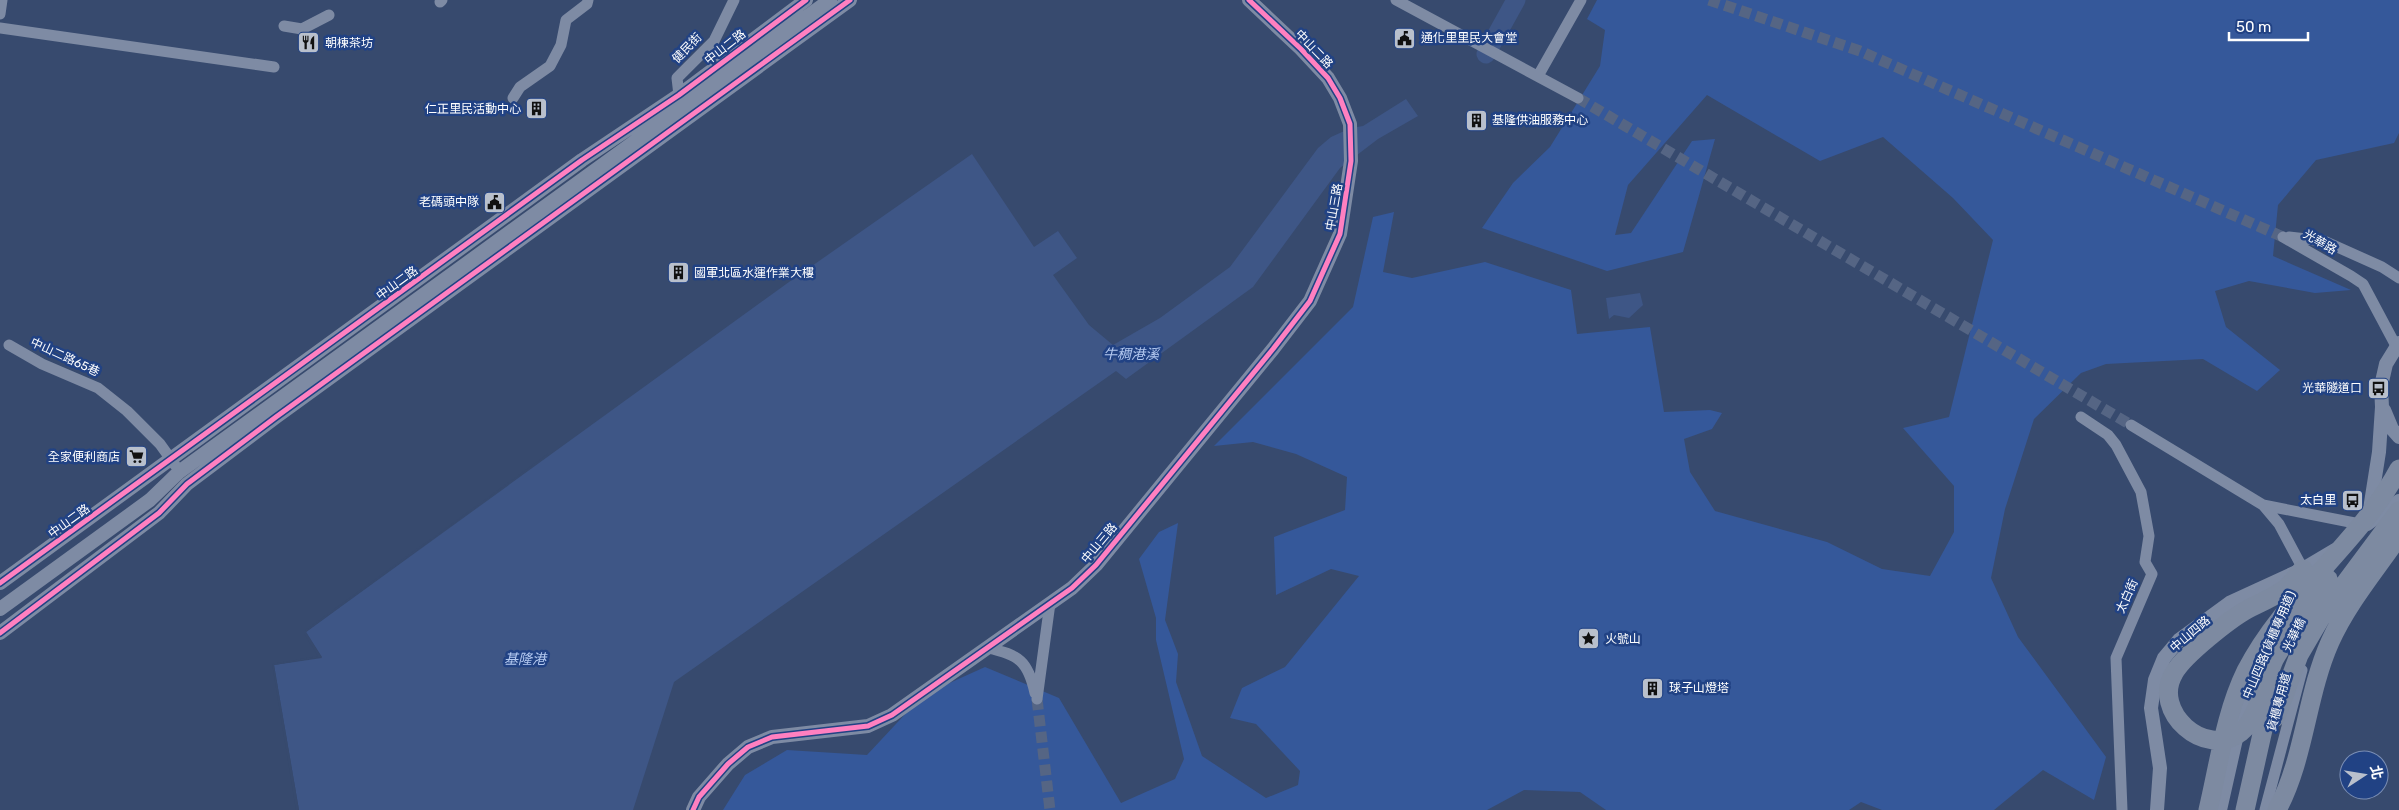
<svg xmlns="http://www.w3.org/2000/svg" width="2399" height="810" viewBox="0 0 2399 810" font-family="Rubik,'Noto Sans TC',sans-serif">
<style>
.green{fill:#35589a}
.water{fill:#3e5686}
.pier{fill:#374a6e}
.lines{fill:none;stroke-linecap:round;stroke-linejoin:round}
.river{stroke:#3e5686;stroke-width:19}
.minor-tunnel{stroke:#556584;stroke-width:11;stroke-dasharray:11 5.5;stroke-linecap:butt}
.minor{stroke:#7e8ba4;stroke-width:11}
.tertiary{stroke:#7e8ba4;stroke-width:14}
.primary{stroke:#7d8aa1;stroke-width:19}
.cycleway-casing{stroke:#214284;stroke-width:8}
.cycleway{stroke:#ff80c0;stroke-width:5}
.labels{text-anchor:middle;stroke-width:5;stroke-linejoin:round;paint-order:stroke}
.poi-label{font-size:12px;fill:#fff;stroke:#214284;text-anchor:start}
.street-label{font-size:12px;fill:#fff;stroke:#214284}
.water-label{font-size:14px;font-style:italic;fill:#b4c9f0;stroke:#214284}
</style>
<rect width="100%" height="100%" fill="#374a6e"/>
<!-- green -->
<path class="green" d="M1597,0h802v133l-5,10 -78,17 -38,45 -5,51 78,34 -36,3 -66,-12 -34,10 11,36 54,43 -23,21 -54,-32 -97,5 -25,9 -47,46 -29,90 -14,69 27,59 88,120 -12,43 -51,-30 -49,40h-112l-21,-8 -12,8h-243l-26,-18 -56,-2 -37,20h-764l22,-35 42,-25 80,5 56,-60 62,-28 74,31 62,105 54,-24 9,-20 -28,-119v-22l-17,-59 20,-27 19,-9 -13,97 13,34 -2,28 26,74 64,42 32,-13 2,-14 -44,-47 -26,-6 12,-30 43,-21 74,-91 -28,-7 -55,26 -2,-58 71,-27 2,-33 -51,-23 -43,-12 -39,4 139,-139 20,-90 21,-5 -11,60 29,6 73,-16 86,28 6,44 73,-7 14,85 46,-2 12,3 -10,16 -28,10 6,33 25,39 112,31 55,27 48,7 24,-44v-46l-51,-58 46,-11 44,-177 -40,-42 -70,-61 -63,24 -113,-66 -79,90 -13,50 16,-2 61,-92 23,-2 -32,113 -76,19 -125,-43 31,-45 37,-36 50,-81 5,-36 -18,-11z"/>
<!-- water -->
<path class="water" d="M1406,99l12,17 -40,23 -38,29 -87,119 -127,92 -10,-8 -442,311 -41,128h-334l-25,-145 48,-7 -16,-26 483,-350 183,-128 62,93 24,-16 19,27 -24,17 36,50 24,20 47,-27 70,-51 88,-119 13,-11 20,-9 12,-2z
M1640,293l3,12 -14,13 -15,-3 -5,4 -3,-21z"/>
<!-- pier -->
<path class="pier" d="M549,453l-243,179 16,25 -48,8 25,145h-3l-24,-146 46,-8 -14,-22v-3z"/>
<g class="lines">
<!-- river -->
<path class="river" d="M1486,54l30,-54"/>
<!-- minor-tunnel -->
<path class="minor-tunnel" d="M1709,0l151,51 423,186
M1578,98l553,327
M1037,699l13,111"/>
<!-- minor -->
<path class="minor" d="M1396,0l182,98
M440,2l2,-2
M0,14l2,-14
M284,26l18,3 27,-14
M0,28l274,39
M1538,76l43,-76
M513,98l7,-11 30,-21 11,-21 5,-25 21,-16 1,-4
M681,100l-2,-5 -2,-17 37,-37 20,-41
M2283,237l68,39 12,8 33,62
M2289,237l35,4 58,26 17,11
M9,345l33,19 56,24 29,23 33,33 15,21
M2081,417l27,18 8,10 25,47 8,44 -4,26 7,12 -36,84 6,152
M2131,425l132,80 102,20
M2263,505l16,19 24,45v5
M988,648c31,7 40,13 47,45
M1037,699l13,-96
M2265,810l37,-140"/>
<!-- tertiary -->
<path class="tertiary" d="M2384,410l8,19 7,8
M2370,509l9,-57 3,-45 -1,-21 5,-22 13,-21
M2367,524l32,-23
M0,583l582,-423 97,-65 127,-95
M0,609l150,-109 29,-28 651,-472
M0,633l159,-120 28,-29 89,-67 574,-417
M693,810l6,-13 29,-33 20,-17 24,-10 96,-11 24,-11 180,-127 24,-23 177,-216 37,-48 30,-67 11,-73 -1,-37 -10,-26 -12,-20 -27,-29 -52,-49
M2157,810l3,-42 -9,-60 4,-28 9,-22 15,-18 52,-38 72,-33 32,-19
M2220,810l25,-111 21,-48"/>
<!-- primary -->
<path class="primary" d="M2298,622c-7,12 -17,25 -24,38 -9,20 -16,58 -33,72 -36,28 -90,-21 -67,-59 10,-18 56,-54 74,-64 12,-6 26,-12 37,-20 6,-5 12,-14 18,-20
M2292,633l36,-54
M2276,717l23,-62 27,-46 73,-98
M2208,810c11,-46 17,-96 38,-139 39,-76 113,-127 153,-202
M2245,810l26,-116
M2277,810c28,-52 29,-114 53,-168 17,-38 45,-71 69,-106"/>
<defs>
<path id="cycleway" d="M0,583l582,-423 97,-65 127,-95
M0,633l159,-120 28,-29 89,-67 574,-417
M693,810l6,-13 29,-33 20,-17 24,-10 96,-11 24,-11 180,-127 24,-23 177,-216 37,-48 30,-67 11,-73 -1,-37 -10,-26 -12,-20 -27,-29 -52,-49"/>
</defs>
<!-- cycleway casing -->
<use href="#cycleway" class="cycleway-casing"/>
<!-- cycleway -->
<use href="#cycleway" class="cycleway"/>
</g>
<!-- icons -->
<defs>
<symbol id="civic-square" viewBox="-11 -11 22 22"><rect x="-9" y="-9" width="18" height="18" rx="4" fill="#b9c0cc" stroke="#214284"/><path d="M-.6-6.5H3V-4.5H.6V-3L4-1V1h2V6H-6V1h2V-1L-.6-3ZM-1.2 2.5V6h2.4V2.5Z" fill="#111"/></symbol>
<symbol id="restaurant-square" viewBox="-11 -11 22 22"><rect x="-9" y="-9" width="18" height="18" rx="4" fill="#b9c0cc" stroke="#214284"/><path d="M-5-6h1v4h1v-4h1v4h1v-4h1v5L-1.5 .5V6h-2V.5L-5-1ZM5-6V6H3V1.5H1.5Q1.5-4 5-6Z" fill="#111"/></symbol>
<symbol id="building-square" viewBox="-11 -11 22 22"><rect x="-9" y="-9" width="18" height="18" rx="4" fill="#b9c0cc" stroke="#214284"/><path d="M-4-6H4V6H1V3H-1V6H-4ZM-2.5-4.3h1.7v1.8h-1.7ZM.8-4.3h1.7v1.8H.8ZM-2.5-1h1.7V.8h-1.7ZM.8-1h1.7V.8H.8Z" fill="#111"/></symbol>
<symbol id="bus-square" viewBox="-11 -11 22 22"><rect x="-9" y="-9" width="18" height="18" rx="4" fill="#b9c0cc" stroke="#214284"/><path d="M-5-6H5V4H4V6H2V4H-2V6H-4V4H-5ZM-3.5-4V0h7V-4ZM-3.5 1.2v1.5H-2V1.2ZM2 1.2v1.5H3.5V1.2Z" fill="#111"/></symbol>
<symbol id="supermarket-square" viewBox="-11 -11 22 22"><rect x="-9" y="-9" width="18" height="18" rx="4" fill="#b9c0cc" stroke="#214284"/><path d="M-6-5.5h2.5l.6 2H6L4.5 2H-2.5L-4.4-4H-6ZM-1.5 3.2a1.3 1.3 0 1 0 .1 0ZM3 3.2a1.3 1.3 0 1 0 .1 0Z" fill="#111"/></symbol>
<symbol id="sight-square" viewBox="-11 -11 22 22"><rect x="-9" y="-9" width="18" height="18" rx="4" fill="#b9c0cc" stroke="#214284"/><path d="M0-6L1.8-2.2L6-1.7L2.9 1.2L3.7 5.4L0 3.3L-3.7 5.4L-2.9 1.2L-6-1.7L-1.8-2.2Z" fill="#111"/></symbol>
</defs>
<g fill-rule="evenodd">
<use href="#civic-square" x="1392" y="26" width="25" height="25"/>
<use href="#restaurant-square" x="296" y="30" width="25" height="25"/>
<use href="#building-square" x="524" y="96" width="25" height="25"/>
<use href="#building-square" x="1464" y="108" width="25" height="25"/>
<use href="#civic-square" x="482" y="190" width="25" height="25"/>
<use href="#building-square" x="666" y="260" width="25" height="25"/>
<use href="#bus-square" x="2366" y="376" width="25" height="25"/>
<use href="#supermarket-square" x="124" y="444" width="25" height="25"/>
<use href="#bus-square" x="2340" y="488" width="25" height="25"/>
<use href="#sight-square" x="1576" y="626" width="25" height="25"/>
<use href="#building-square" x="1640" y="676" width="25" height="25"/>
</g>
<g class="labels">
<!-- poi labels -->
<g class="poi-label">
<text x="1421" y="42">通化里里民大會堂</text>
<text x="325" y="47">朝棟茶坊</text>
<text x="521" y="113" text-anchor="end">仁正里民活動中心</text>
<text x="1492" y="124">基隆供油服務中心</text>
<text x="479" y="206" text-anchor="end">老碼頭中隊</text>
<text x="694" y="277">國軍北區水運作業大樓</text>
<text x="2362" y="392" text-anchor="end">光華隧道口</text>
<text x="120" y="461" text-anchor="end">全家便利商店</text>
<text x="2336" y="504" text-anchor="end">太白里</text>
<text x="1605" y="643">火號山</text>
<text x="1669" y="692">球子山燈塔</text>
</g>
<!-- street labels -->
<g class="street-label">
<text transform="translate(725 47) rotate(-38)" y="4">中山二路</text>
<text transform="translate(687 48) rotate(-46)" y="4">健民街</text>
<text transform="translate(1314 49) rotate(46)" y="4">中山二路</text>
<text transform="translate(1334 207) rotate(-80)" y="4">中山三路</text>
<text transform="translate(2320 242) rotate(30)" y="4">光華路</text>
<text transform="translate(397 283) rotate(-36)" y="4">中山二路</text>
<text transform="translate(65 357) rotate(25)" y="4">中山二路65巷</text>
<text transform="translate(69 521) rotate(-36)" y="4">中山二路</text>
<text transform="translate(1099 543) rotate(-50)" y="4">中山三路</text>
<text transform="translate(2127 596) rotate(-66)" y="4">太白街</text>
<text transform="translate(2190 634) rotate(-40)" y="4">中山四路</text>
<text transform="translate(2294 635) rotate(-64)" y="4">光華橋</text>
<text transform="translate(2269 645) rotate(-67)" y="4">中山四路(貨櫃專用道)</text>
<text transform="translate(2279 702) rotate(-75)" y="4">貨櫃專用道</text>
</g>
<!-- water labels -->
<g class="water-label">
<text x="1131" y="359">牛稠港溪</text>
<text x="525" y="664">基隆港</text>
</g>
</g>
<!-- north arrow -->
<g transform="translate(2364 775) rotate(78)"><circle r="24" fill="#214284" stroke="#7a8eb5"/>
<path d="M0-4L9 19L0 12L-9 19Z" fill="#b9c0cc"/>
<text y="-8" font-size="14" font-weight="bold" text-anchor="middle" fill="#ffffff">北</text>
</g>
<!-- scale -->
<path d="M2229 32v8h79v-8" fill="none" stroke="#ffffff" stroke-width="2.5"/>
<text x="2236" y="32" font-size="15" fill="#ffffff" stroke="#214284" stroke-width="4" paint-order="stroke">50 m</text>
</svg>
